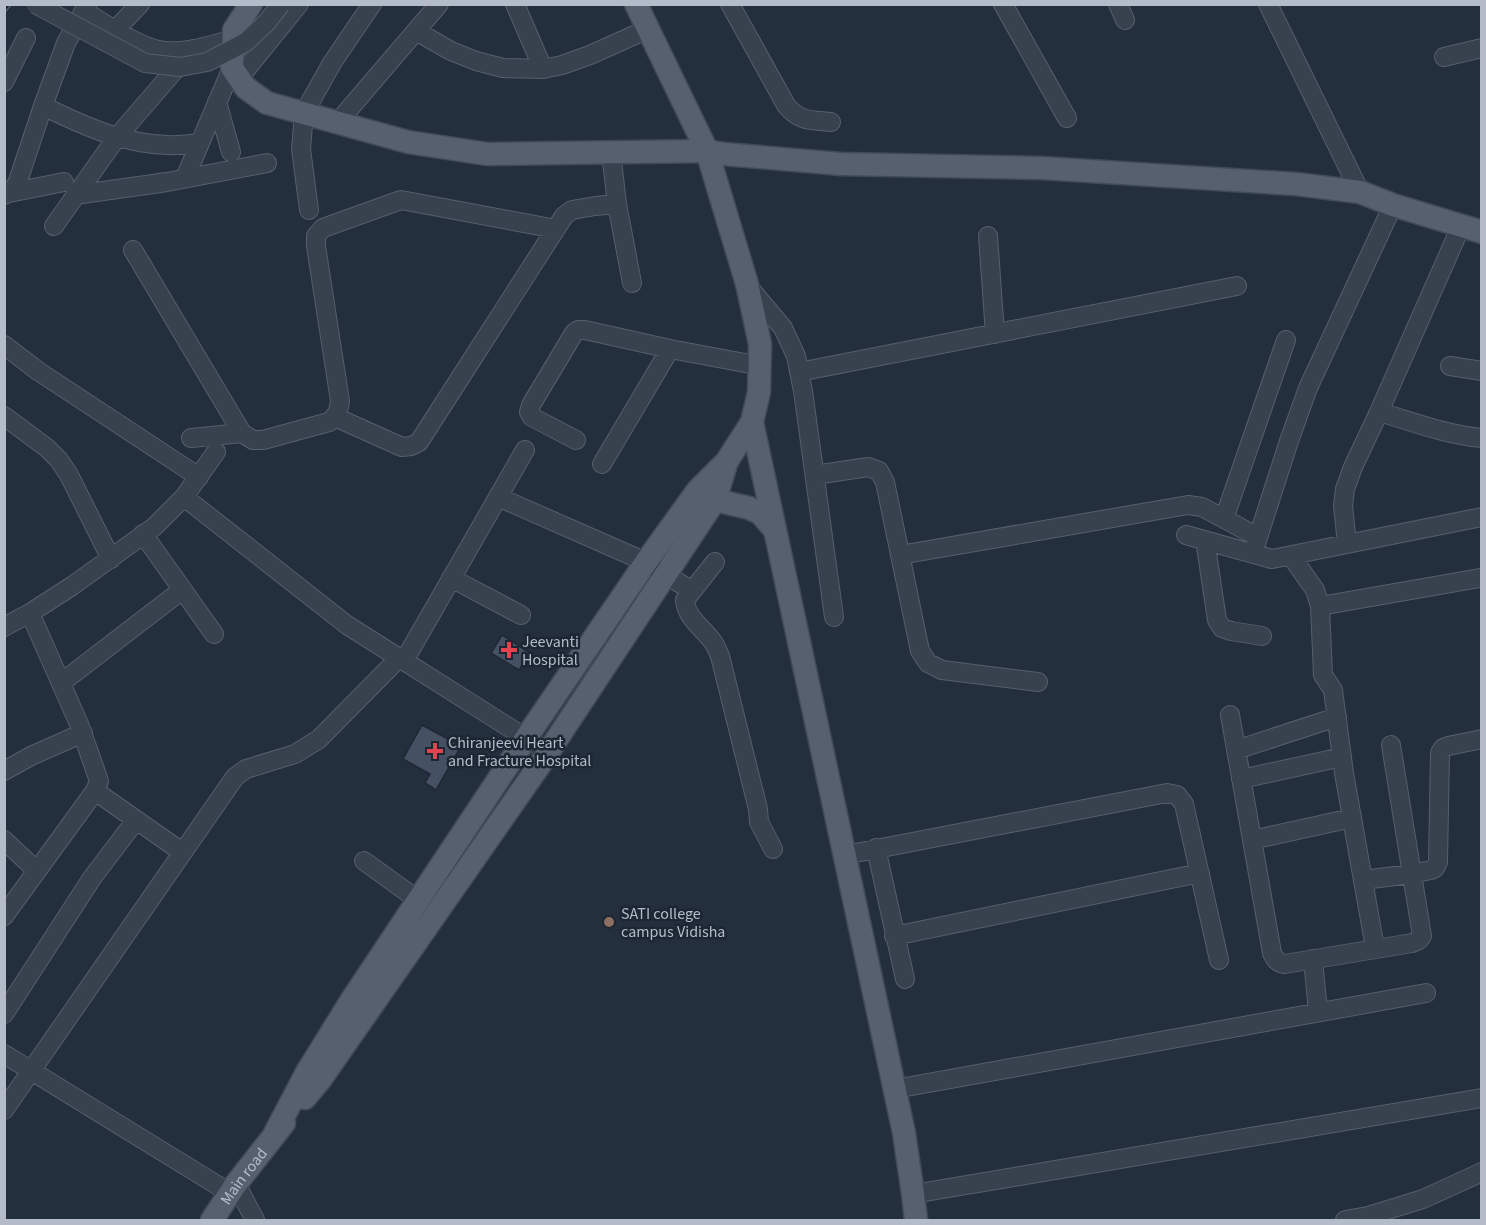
<svg xmlns="http://www.w3.org/2000/svg" width="1486" height="1225" viewBox="0 0 1486 1225" font-family="'Source Sans 3',sans-serif">
<style>
.building{fill:#455162;stroke:#1f2835;stroke-width:1.5}
.lines{fill:none;stroke-linecap:round;stroke-linejoin:round}
.minor-casing{stroke:#565f6c;stroke-width:20}
.major-casing{stroke:#414a57;stroke-width:25}
.minor{stroke:#38414e;stroke-width:18}
.major{stroke:#56606e;stroke-width:22}
.rail-casing{stroke:#5a6575;stroke-width:7}
.rail{stroke:#1d2633;stroke-width:4.5;stroke-dasharray:14;stroke-linecap:butt}
.minor-bridge-casing{stroke:#565f6c;stroke-width:20;stroke-linecap:butt}
.minor-bridge{stroke:#38414e;stroke-width:18}
.health-dot{fill:#e0444e;stroke:#1d2633;stroke-width:2}
.education-dot{fill:#8d6e63;stroke:#1d2633;stroke-width:2}
.labels{text-anchor:middle;stroke-width:5;stroke-linejoin:round;paint-order:stroke}
.poi-label{font-size:16px;fill:#b4bcc9;stroke:#1d2633;text-anchor:start}
.street-label{font-size:16px;fill:#b4bcc9;stroke:#1d2633}
</style>
<rect width="100%" height="100%" fill="#242f3e"/>
<!-- building -->
<path class="building" d="M502,635l28,18 -11,17 -28,-17z
M422,725l39,21 -25,44 -11,-7 5,-9 -27,-15z"/>
<g class="lines">
<defs>
<path id="minor" d="M515,4l28,65
M730,4l56,101c13,17 26,15 45,17
M1003,4l64,114
M1118,4l7,16
M1268,4l92,188
M84,11c20,12 53,35 75,39 23,5 52,-5 74,-11
M115,30l25,-26
M416,31l35,20 25,10 27,7 40,1 19,-4 28,-10 58,-26
M1444,57l38,-9
M239,78l60,-74
M4,82l22,-44
M217,102l14,50
M43,106c41,20 86,41 134,39 7,0 15,-1 23,-2
M338,122l101,-118
M611,152l6,52 15,79
M185,178l47,-110
M9,193l55,-11
M4,195l5,-2 8,-9 26,-78 23,-63 22,-39
M75,195l92,-13 100,-19
M309,210l-8,-61 3,-36 28,-50 40,-59
M54,226l63,-89 76,-88
M988,236l7,98
M133,250l109,183 11,7h10l66,-18c8,-6 10,-12 11,-21l-24,-155v-10l7,-8 78,-28 155,29
M748,286l35,42 13,28 7,35 31,226
M4,345l34,26 161,106
M1450,366l32,5
M799,372l438,-86
M1379,412c34,10 68,23 103,26
M4,416l43,32 12,12 10,15 42,84
M335,417l67,30 9,-1 8,-4 145,-226 8,-6 23,-4 22,-2
M191,438l51,-5
M576,440l-44,-23 -3,-5 2,-7 43,-72 4,-3h7l85,19 91,17
M602,464l68,-115
M815,475l53,-8 11,4 6,11 35,169 8,12 14,7 96,12
M184,497l163,128 201,127
M498,497l148,65 46,29
M1224,519l62,-179
M143,534l71,100
M1186,535l86,24 210,-42
M1205,540l12,80 5,8 9,3 31,5
M1347,544l-4,-38 2,-17 8,-22 26,-55 82,-186
M1253,553l36,-112 19,-53 85,-183
M900,555l288,-50 14,2 56,30
M1291,556l24,34 5,16 3,69 10,15 11,83 31,175
M715,562l-30,38c1,18 19,29 28,42 3,4 5,10 7,14l38,153 1,13 14,27
M451,578l70,37
M1320,606l160,-28
M4,627l26,-14 42,-27 82,-59 30,-30 32,-45
M404,661l121,-211
M61,683l121,-93
M1230,715l42,238c3,6 5,10 13,11l127,-21 7,-3 3,-4 -31,-191
M1236,750l101,-33
M4,771l27,-15 52,-23
M1241,779l101,-22
M95,791l87,61
M4,840l33,31
M1252,840l100,-22
M876,848l29,131
M845,855l322,-62 10,2 7,9 35,156
M364,861l54,39
M1363,880l48,-6 20,-4 4,-2 3,-6 2,-109 3,-5 5,-2 34,-7
M4,916l91,-125 4,-10 -20,-57 -49,-111
M894,936l306,-63
M1313,959l5,53
M4,1014l88,-136 44,-58
M4,1054l226,139
M895,1089l531,-96
M4,1110l231,-333 11,-8 49,-15 24,-15 80,-81
M236,1184l19,36
M913,1194l569,-96
M1345,1220l23,-4 55,-17 59,-27"/>
<g id="major">
<path d="M251,4l-17,26 -2,38 14,20 21,15 141,39 79,12 220,-3 17,3 117,10 200,4 255,16 64,8 33,13 89,27"/>
<path d="M752,422l152,711 9,61 3,26"/>
<path d="M715,500l34,8 11,5 14,16"/>
<path d="M305,1098l15,-18 221,-317 174,-263 11,-36"/>
<path d="M275,1133l32,-61 44,-71 175,-263 120,-176 52,-72 29,-29 25,-39 7,-30 1,-48 -13,-60 -40,-133 -71,-147"/>
<path id="s1" d="M212,1220l24,-36 48,-61"/>
</g>
</defs>
<!-- minor casing -->
<use href="#minor" class="minor-casing"/>
<!-- major casing -->
<use href="#major" class="major-casing"/>
<!-- minor -->
<use href="#minor" class="minor"/>
<!-- major -->
<use href="#major" class="major"/>
<defs>
<path id="rail" d="M4,9l4,-5"/>
</defs>
<!-- rail casing -->
<use href="#rail" class="rail-casing"/>
<!-- rail -->
<use href="#rail" class="rail"/>
<defs>
<path id="minor-bridge" d="M35,4l110,59 35,4 27,-5 39,-20 21,-20 14,-18"/>
</defs>
<!-- minor-bridge casing -->
<use href="#minor-bridge" class="minor-bridge-casing"/>
<!-- minor-bridge -->
<use href="#minor-bridge" class="minor-bridge"/>
</g>
<!-- markers -->
<g class="health-dot">
<path d="M506 641h6v6h6v6h-6v6h-6v-6h-6v-6h6z"/>
<path d="M432 742h6v6h6v6h-6v6h-6v-6h-6v-6h6z"/>
</g>
<circle class="education-dot" cx="609" cy="922" r="6"/>
<g class="labels">
<!-- poi labels -->
<g class="poi-label">
<text x="522" y="647">Jeevanti<tspan x="522" dy="18">Hospital</tspan></text>
<text x="448" y="748">Chiranjeevi Heart<tspan x="448" dy="18">and Fracture Hospital</tspan></text>
<text x="621" y="919">SATI college<tspan x="621" dy="18">campus Vidisha</tspan></text>
</g>
<!-- street labels -->
<g class="street-label">
<text dy="6" stroke="none"><textPath href="#s1" startOffset="54">Main road</textPath></text>
</g>
</g>
<!-- border -->
<rect width="1486" height="1225" fill="none" stroke="#b4bcc9" stroke-width="12"/>
</svg>
